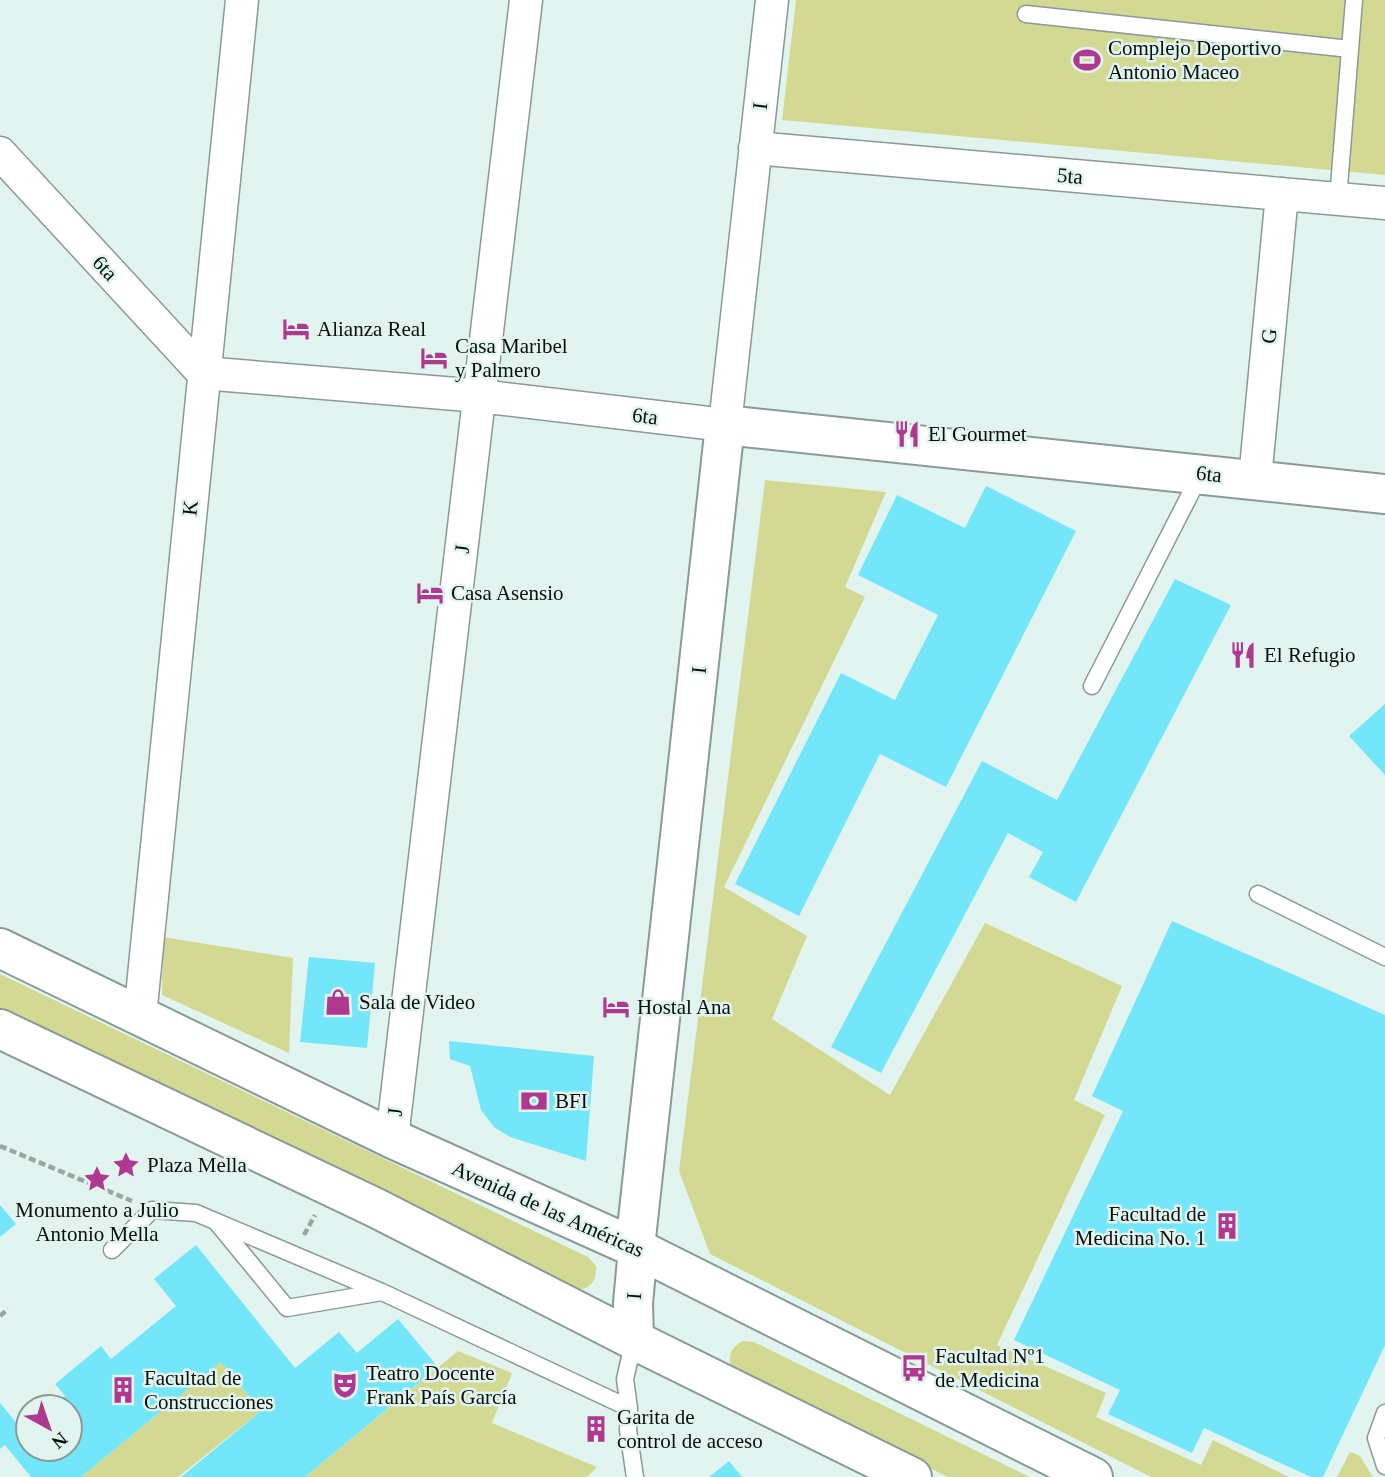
<svg xmlns="http://www.w3.org/2000/svg" width="1385" height="1477" viewBox="0 0 1385 1477" font-family="Georgia,serif">
<style>
.green{fill:#d3d992}
.building{fill:#73e6fa}
.lines{fill:none;stroke-linecap:round;stroke-linejoin:round}
.service-casing{stroke:#8a9a96;stroke-width:19}
.minor-casing{stroke:#8a9a96;stroke-width:35}
.tertiary-casing{stroke:#8a9a96;stroke-width:42}
.primary-casing{stroke:#8a9a96;stroke-width:42}
.path{stroke:#98a6a2;stroke-width:4.5;stroke-dasharray:7 3.5;stroke-linecap:butt}
.service{stroke:#fff;stroke-width:16}
.minor{stroke:#fff;stroke-width:32}
.tertiary{stroke:#fff;stroke-width:38}
.primary{stroke:#fff;stroke-width:38}
.labels{text-anchor:middle;stroke-width:5;stroke-linejoin:round;paint-order:stroke}
.poi-label{font-size:21px;fill:#080e0c;stroke:#e2f4ef;text-anchor:start}
.street-label{font-size:21px;fill:#080e0c;stroke:#e2f4ef}
</style>
<rect width="100%" height="100%" fill="#e2f4ef"/>
<!-- green -->
<path class="green" d="M796,0h589v175l-603,-55z
M765,480l121,12 -41,95 20,10 -141,290 83,49 -35,83 118,76 95,-172 137,63 -48,114 31,15 -108,230 109,48 -10,24 105,48 12,-25 76,37h-138l-441,-223 -31,-83z
M163,937l130,21 -4,95 -127,-58z
M0,974l588,283 8,9c1,14 -5,23 -19,24l-577,-276z
M743,1341l11,1 276,135h-82l-210,-103c-13,-11 -10,-26 5,-33z
M458,1351l54,22 -20,50 105,44 -10,10h-282z
M221,1362l40,49 -83,66h-97z
M1350,1452l10,4 13,21h-36z"/>
<!-- building -->
<path class="building" d="M986,486l90,45 -130,256 -66,-33 -81,162 -64,-32 106,-211 54,27 43,-85 -80,-40 39,-80 68,33z
M1175,579l56,26 -155,297 -47,-25 14,-25 -35,-19 -127,240 -50,-26 151,-286 75,39z
M1385,704v71l-36,-39z
M1172,921l213,94v330l-62,132h-12l-107,-49 -12,25 -84,-39 12,-24 -106,-50 109,-229 -31,-15z
M309,957l66,6 -8,85 -67,-6z
M449,1041l145,15 -8,105 -76,-24 -16,-10 -13,-17 -11,-44 -20,-7z
M0,1205l16,19 -16,13z
M196,1245l99,123 44,-36 18,21 41,-34 40,48 -133,110h-124l80,-66 -40,-49 -140,115h-50l-26,-32 -5,4v-46l23,28 5,-4v22h42v-42h-18l13,-11 -10,-12 46,-38 10,13 65,-53 -22,-27z
M591,1423l13,4 -3,9 -13,-4z
M729,1461l13,16h-33z"/>
<g class="lines">
<defs>
<path id="service" d="M1026,14l324,35
M1338,199l16,-199
M1092,686l108,-211
M1258,894l127,63
M218,1224l69,84 95,-16
M112,1250l40,-40 44,3 186,79 247,116 -1,22 7,47
M629,1408l-4,-29 9,-39
M1385,1413l-9,25 9,28"/>
<path id="minor" d="M755,148l630,55
M0,153l203,220 277,23 245,29 47,-425
M1255,479l27,-285
M140,1016l102,-1016
M393,1139l1,-18 132,-1121"/>
<path id="tertiary" d="M634,1340l-1,-37 5,-54 -2,-11 89,-813 660,69"/>
<path id="primary" d="M0,948l393,191 245,110 455,228
M0,1029l376,179 258,132 278,137"/>
</defs>
<!-- service casing -->
<use href="#service" class="service-casing"/>
<!-- minor casing -->
<use href="#minor" class="minor-casing"/>
<!-- tertiary casing -->
<use href="#tertiary" class="tertiary-casing"/>
<!-- primary casing -->
<use href="#primary" class="primary-casing"/>
<!-- path -->
<path class="path" d="M0,1146l132,55
M304,1235l11,-20
M0,1316l8,-7"/>
<!-- service -->
<use href="#service" class="service"/>
<!-- minor -->
<use href="#minor" class="minor"/>
<!-- tertiary -->
<use href="#tertiary" class="tertiary"/>
<!-- primary -->
<use href="#primary" class="primary"/>
</g>
<!-- icons -->
<defs>
<symbol id="stadium-bare" viewBox="-9 -9 18 18"><path d="M0-5a6.5 5 0 1 0 0 10a6.5 5 0 1 0 0-10ZM-3.5-1.8h7v3.6h-7Z" fill="#af3990" stroke="#e2f4ef" stroke-width="2.5" paint-order="stroke"/></symbol>
<symbol id="hotel-bare" viewBox="-9 -9 18 18"><path d="M-6-4.5h1.5V1H6V5H4.5V3h-9V5H-6ZM-4 0a1.8 1.8 0 1 1 3.6 0ZM.5 0V-2.5h3Q6-2.5 6 0Z" fill="#af3990" stroke="#e2f4ef" stroke-width="2.5" paint-order="stroke"/></symbol>
<symbol id="restaurant-bare" viewBox="-9 -9 18 18"><path d="M-5-6h1v4h1v-4h1v4h1v-4h1v5L-1.5 .5V6h-2V.5L-5-1ZM5-6V6H3V1.5H1.5Q1.5-4 5-6Z" fill="#af3990" stroke="#e2f4ef" stroke-width="2.5" paint-order="stroke"/></symbol>
<symbol id="shop-bare" viewBox="-9 -9 18 18"><path d="M-5-2.5h2.3a2.7 3.5 0 0 1 5.4 0H5L5.5 6h-11ZM-1.5-2.5h3a1.5 2.3 0 0 0-3 0Z" fill="#af3990" stroke="#e2f4ef" stroke-width="2.5" paint-order="stroke"/></symbol>
<symbol id="bank-bare" viewBox="-9 -9 18 18"><path d="M-6-4H6V4H-6ZM0-2.3a2.3 2.3 0 1 0 0 4.6a2.3 2.3 0 1 0 0-4.6Z" fill="#af3990" stroke="#e2f4ef" stroke-width="2.5" paint-order="stroke"/></symbol>
<symbol id="sight-bare" viewBox="-9 -9 18 18"><path d="M0-6L1.8-2.2L6-1.7L2.9 1.2L3.7 5.4L0 3.3L-3.7 5.4L-2.9 1.2L-6-1.7L-1.8-2.2Z" fill="#af3990" stroke="#e2f4ef" stroke-width="2.5" paint-order="stroke"/></symbol>
<symbol id="building-bare" viewBox="-9 -9 18 18"><path d="M-4-6H4V6H1V3H-1V6H-4ZM-2.5-4.3h1.7v1.8h-1.7ZM.8-4.3h1.7v1.8H.8ZM-2.5-1h1.7V.8h-1.7ZM.8-1h1.7V.8H.8Z" fill="#af3990" stroke="#e2f4ef" stroke-width="2.5" paint-order="stroke"/></symbol>
<symbol id="bus-bare" viewBox="-9 -9 18 18"><path d="M-5-6H5V4H4V6H2V4H-2V6H-4V4H-5ZM-3.5-4V0h7V-4ZM-3.5 1.2v1.5H-2V1.2ZM2 1.2v1.5H3.5V1.2Z" fill="#af3990" stroke="#e2f4ef" stroke-width="2.5" paint-order="stroke"/></symbol>
<symbol id="theatre-bare" viewBox="-9 -9 18 18"><path d="M-5-5.5Q0-4 5-5.5V0Q5 5 0 6Q-5 5-5 0ZM-3.3-2.5H-1v1.5H-3.3ZM1-2.5H3.3v1.5H1ZM-2.8 1Q0 5.5 2.8 1Z" fill="#af3990" stroke="#e2f4ef" stroke-width="2.5" paint-order="stroke"/></symbol>
</defs>
<g fill-rule="evenodd">
<use href="#stadium-bare" x="1068" y="41" width="38" height="38"/>
<use href="#hotel-bare" x="277" y="310" width="38" height="38"/>
<use href="#hotel-bare" x="415" y="339" width="38" height="38"/>
<use href="#restaurant-bare" x="888" y="415" width="38" height="38"/>
<use href="#hotel-bare" x="411" y="574" width="38" height="38"/>
<use href="#restaurant-bare" x="1224" y="636" width="38" height="38"/>
<use href="#shop-bare" x="319" y="983" width="38" height="38"/>
<use href="#hotel-bare" x="597" y="988" width="38" height="38"/>
<use href="#bank-bare" x="515" y="1082" width="38" height="38"/>
<use href="#sight-bare" x="107" y="1146" width="38" height="38"/>
<use href="#sight-bare" x="78" y="1160" width="38" height="38"/>
<use href="#building-bare" x="1208" y="1207" width="38" height="38"/>
<use href="#bus-bare" x="895" y="1349" width="38" height="38"/>
<use href="#theatre-bare" x="326" y="1366" width="38" height="38"/>
<use href="#building-bare" x="104" y="1371" width="38" height="38"/>
<use href="#building-bare" x="577" y="1410" width="38" height="38"/>
</g>
<g class="labels">
<!-- poi labels -->
<g class="poi-label">
<text x="1108" y="55">Complejo Deportivo<tspan x="1108" dy="24">Antonio Maceo</tspan></text>
<text x="317" y="336">Alianza Real</text>
<text x="455" y="353">Casa Maribel<tspan x="455" dy="24">y Palmero</tspan></text>
<text x="928" y="441">El Gourmet</text>
<text x="451" y="600">Casa Asensio</text>
<text x="1264" y="662">El Refugio</text>
<text x="359" y="1009">Sala de Video</text>
<text x="637" y="1014">Hostal Ana</text>
<text x="555" y="1108">BFI</text>
<text x="147" y="1172">Plaza Mella</text>
<text x="97" y="1217" text-anchor="middle">Monumento a Julio<tspan x="97" dy="24">Antonio Mella</tspan></text>
<text x="1206" y="1221" text-anchor="end">Facultad de<tspan x="1206" dy="24">Medicina No. 1</tspan></text>
<text x="935" y="1363">Facultad Nº1<tspan x="935" dy="24">de Medicina</tspan></text>
<text x="366" y="1380">Teatro Docente<tspan x="366" dy="24">Frank País García</tspan></text>
<text x="144" y="1385">Facultad de<tspan x="144" dy="24">Construcciones</tspan></text>
<text x="617" y="1424">Garita de<tspan x="617" dy="24">control de acceso</tspan></text>
</g>
<!-- street labels -->
<g class="street-label">
<text transform="translate(760 106) rotate(-83)" y="7">I</text>
<text transform="translate(1070 176) rotate(5)" y="7">5ta</text>
<text transform="translate(105 268) rotate(47)" y="7">6ta</text>
<text transform="translate(1269 336) rotate(-85)" y="7">G</text>
<text transform="translate(645 416) rotate(7)" y="7">6ta</text>
<text transform="translate(1209 474) rotate(6)" y="7">6ta</text>
<text transform="translate(190 508) rotate(-84)" y="7">K</text>
<text transform="translate(462 549) rotate(-83)" y="7">J</text>
<text transform="translate(699 670) rotate(-84)" y="7">I</text>
<text transform="translate(395 1112) rotate(-84)" y="7">J</text>
<text transform="translate(548 1209) rotate(24)" y="7">Avenida de las Américas</text>
<text transform="translate(634 1296) rotate(-86)" y="7">I</text>
</g>
</g>
<!-- north arrow -->
<g transform="translate(49 1428) rotate(140)"><circle r="33" fill="#e2f4ef" stroke="#8b9894" stroke-width="2"/>
<path d="M0-5L12 26L0 18L-12 26Z" fill="#af3990"/>
<text y="-10" font-size="19" font-weight="bold" text-anchor="middle" fill="#080e0c">N</text>
</g>
</svg>
